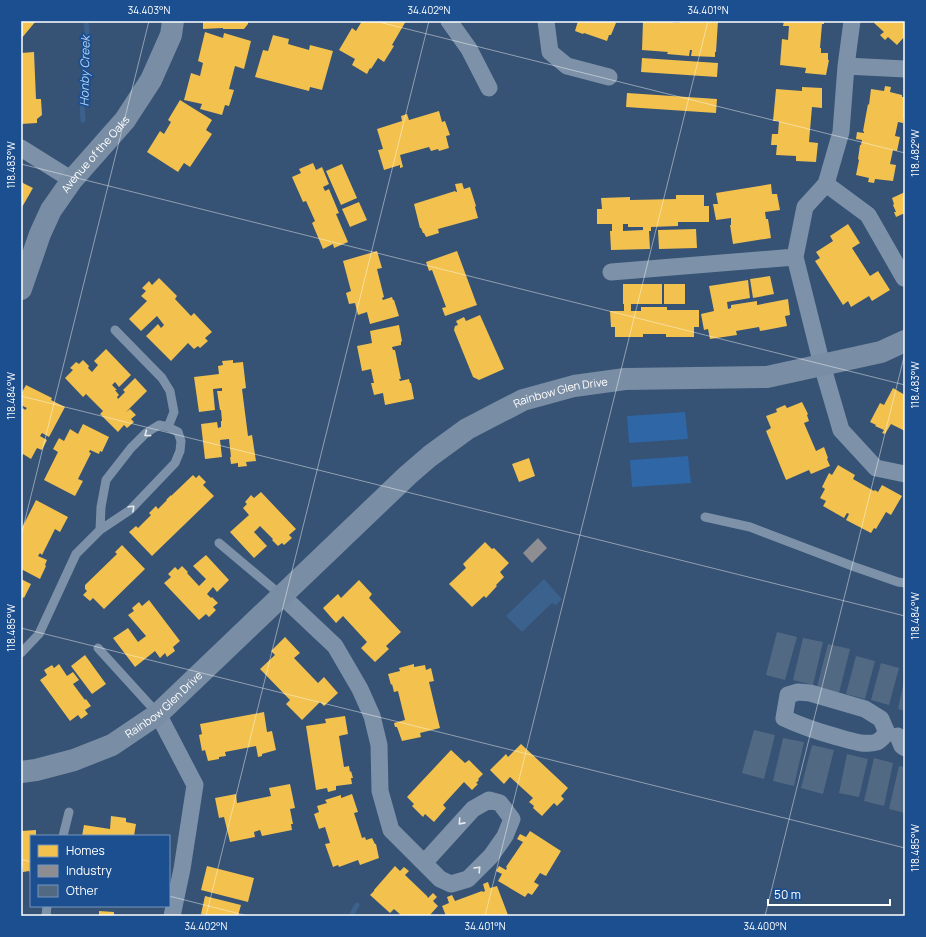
<svg xmlns="http://www.w3.org/2000/svg" width="926" height="937" viewBox="0 0 926 937" font-family="Manrope,sans-serif">
<style>
.green{fill:#2f66a5}
.water{fill:#3b618d}
.homes{fill:#f2c14e;fill-rule:evenodd}
.industry{fill:#8d8d92}
.lines{fill:none;stroke-linecap:round;stroke-linejoin:round}
.stream{stroke:#3b618d;stroke-width:5}
.building{fill:#526984}
.lane{stroke:#7d92a8;stroke-width:9}
.street{stroke:#7d92a8;stroke-width:17}
.secondary{stroke:#798da4;stroke-width:22}
.oneway{stroke:#e5e9ee}
.ticks{fill:none;stroke:#fff;stroke-width:1;stroke-opacity:0.45}
.labels{text-anchor:middle;stroke-width:4;stroke-linejoin:round;paint-order:stroke}
.street-label{font-size:11px;fill:#fff;stroke:#1b4f8f}
.water-label{font-size:12px;font-style:italic;fill:#b5d3f5;stroke:#1b4f8f}
.neatline{fill:none;stroke:#fff;stroke-width:1.5}
.ticks-label{font-size:10px;text-anchor:middle;fill:#fff}
</style>
<rect width="100%" height="100%" fill="#365274"/>
<!-- green -->
<path class="green" d="M685,412l3,27 -59,4 -2,-27z
M688,456l3,27 -59,4 -2,-27z"/>
<!-- water -->
<path class="water" d="M544,579l18,20 -6,6 -4,-2 -30,29 -16,-16z"/>
<!-- homes -->
<path class="homes" d="M21,21h15l-15,18z
M203,21h45v3l-4,5h-21v-1l-20,1z
M362,21h44l-14,24 2,1 -10,16 -6,-4 -7,11 -1,-1 -3,6 -15,-9 3,-6 -16,-9 13,-22 4,3z
M578,21h36v1l2,1 -5,12h-2l-2,6 -23,-8 -1,1 -8,-3z
M643,21h27v1l9,1 1,-2h38l-2,31h-1v5l-24,-1 1,-6h-2l-1,6 -22,-2 1,-2 -26,-2z
M784,21h40v3h-2l-2,24h1v5h7v7h1l-3,15 -21,-2 1,-5 -26,-3 2,-26 6,1 1,-14h-6z
M876,21h29v15l-8,9 -9,-8 -3,3 -5,-5 4,-3 -10,-9z
M205,32l18,6 1,-5 27,8 -7,28 -9,-3 -6,23 5,1 -5,16 -4,-1 -3,10 -22,-6 2,-5 -18,-4 7,-27 9,3 3,-13 -5,-2z
M273,35l16,4 -1,5 21,6 1,-5 23,6 -11,39 -12,-3 -1,4 -54,-14 8,-27 5,1z
M34,52l2,47h5l1,16 -5,4v4l-16,1v-71z
M642,58l76,5 -1,14 -76,-5z
M885,86l6,1 -1,5 12,3v2h3v14l-2,12 -5,-1 -3,14 5,1 -3,14 -4,-1 -3,14 6,1 -3,16 -18,-2 -1,4 -6,-1 1,-4 -13,-3 3,-15 -1,-1 2,-14h1l1,-5 -6,-1 1,-7 7,1v-1l-1,-1 5,-27 1,1 2,-16 13,2z
M802,87l20,1v20l-10,-1 -3,35 9,1 -2,19 -20,-1v-5l-20,-1 1,-10h-6l1,-11h6l1,-13h-6l3,-32 26,2z
M627,93l90,6 -1,14 -90,-6z
M180,100l32,20 -6,10 6,4 -22,33 -6,-4 -6,9 -31,-20 13,-21 4,3 7,-12 -3,-2z
M439,111l3,11 3,-1 5,14 -4,1 3,12 -10,3 -1,-2 -7,2 -2,-4 -29,8 3,12 -3,1v-3l-16,5 -6,-20 5,-1 -6,-20 25,-8 -1,-5 6,-2 2,6z
M313,163l3,7 6,-3 7,17 -6,3 2,4 4,-2 10,24 -3,1 12,28 -14,6 -1,-4 -10,5 -11,-26 3,-2 -9,-20 -3,1 -11,-25 9,-4 -2,-4z
M342,164l15,34 -16,7 -15,-34z
M21,182l12,6 -12,21z
M462,183l2,6 6,-2 6,19 -1,1 3,11 -40,11 1,4 -13,4 -2,-4h-1l-2,-5h-1l-6,-24 41,-13 1,1h1l-2,-8z
M771,184l1,10h5l3,16 -15,2 1,7h2l3,19 -38,6 -3,-19h1v-7l-15,2 -3,-16h5l-2,-11z
M905,192v21l-9,4 -2,-5h2l-3,-7 1,-1 -2,-6z
M676,195h28v11h5v16h-31v4l-27,1v4h-2l1,18 -39,1 -1,-19h2v-7h-15v-15h5l-1,-11 29,-1v3l46,-1zM623,224h5v3h15v3l-20,1z
M359,202l8,18 -17,7 -8,-18z
M848,224l12,19 -8,5 18,28 8,-5 12,19 -18,11 -3,-5 -18,11 -3,-6 -5,4 -28,-44 5,-3 -4,-6 17,-11 -3,-5z
M696,229l1,19 -38,1 -1,-19z
M377,251l5,17 -5,1 7,28 -2,1 1,2 9,-3 1,3h1l5,16 -29,8 -3,-12 -9,3 -3,-12 -6,1 -3,-11 5,-2 -8,-30z
M457,251l20,54 -32,11 -3,-8 4,-1 -14,-37 -3,1 -3,-9z
M770,276l4,18 -21,4 -3,-19z
M159,278l18,18 -2,3 16,17 3,-3 18,19 -7,6 3,3 -8,7 -2,-2 -4,3 -6,-6 -17,18 -25,-25 12,-12 3,4 3,-3 -7,-9 -16,15 -12,-12 18,-18 -6,-5 5,-5 -4,-3 7,-7 3,4z
M748,280l2,18 -23,4 1,7 3,-1v-3l26,-4v4l31,-6 2,16 -5,1 2,10 -27,5 -1,-4 -23,4 1,4 -27,4 -2,-10 -4,1 -3,-16 13,-3 -5,-25z
M623,284h39v20h-31v7h10v-4h26v3h32v17h-5v10h-28v-3h-23v3h-28v-10h-4l-1,-16h14v-7h-1z
M664,284h21v20h-21z
M480,315l24,54 -25,11 -6,-3 -19,-47 1,-4 3,-1 -2,-4 8,-4 2,4z
M399,325l3,16 -1,1v3l-9,2 1,3h2l6,29h-2l1,2 9,-2 1,4h1l3,16 -29,6 -2,-12 -9,2 -3,-12h3l-3,-14 -9,2 -5,-25 15,-3 -2,-12z
M106,349l25,26 -12,12 -4,-5 -3,3 5,5h-2l4,5 -2,2 1,2 7,-7 -2,-2 12,-12 12,13 -21,21 4,-3 6,6 -5,4 3,3 -7,6 -3,-3 -6,7 -18,-18 3,-3 -17,-17 -3,3 -18,-19 8,-8 -3,-2 6,-6 3,2 4,-4 6,6 -1,2 4,4 6,-7 -4,-4z
M233,360v3l10,-1 3,26 -4,1 6,47 4,-1 4,26 -10,1 1,4 -9,1v-4l-7,1 -1,-7h1l-2,-18 -9,1 2,17 -17,2 -4,-35 16,-2 1,6 3,-1v-6h1l-1,-11h-1l-3,-19h5v-3l-9,1 2,21 -16,2 -5,-35 25,-3 -1,-8 5,-1 -1,-4z
M26,385l26,13 -1,2 14,7 -16,30 -7,-4 -2,3 7,4 -5,10 -5,-2 -6,11 -8,-5 -2,4v-46l2,-4 2,2 2,-2 -6,-3v-11z
M893,388l12,7v36l-14,-7 -6,10 -3,-1 2,-3 -9,-4 1,-1 -6,-3 10,-19 4,2z
M802,402l6,12 -1,1 2,6 -5,2 12,28 8,-4 4,11 -1,1 3,7 -19,8 -2,-4 -23,10 -20,-49 5,-3 -5,-12 11,-4 -1,-3 9,-4 2,3z
M83,424l26,13 -7,15 -2,-1 -1,3 -9,-4 -1,2 2,1 -13,26 5,2 -8,15 -31,-16 14,-28 -5,-3 6,-11 5,3 6,-12 8,5z
M529,458l6,18 -16,6 -7,-18z
M838,465l17,10 -2,4 21,12 1,-1 3,2 4,-7 20,11 -11,19 -5,-3 -10,17 -2,-1 -3,5 -25,-13 3,-6 -2,-1 -3,5 -21,-12 3,-5 -6,-3 5,-9 -3,-2 7,-14 3,2z
M193,475l3,3 3,-3 7,7 -3,3 11,11 -62,60 -23,-24 7,-6 2,2 13,-13 -2,-2 7,-7 2,3 9,-9h-1l5,-5v1z
M261,492l35,37 -7,6 3,3 -8,7 -2,-2 -4,3 -6,-6 1,-1 -13,-13 -6,6 13,14 -13,12 -24,-26 19,-17 -6,-7 4,-4 -2,-2 6,-7 3,3z
M36,500l32,17 -8,15 -5,-3 -13,26 -2,-2 -2,3 9,4 -2,5 1,1 -6,13 -19,-10v-41h1z
M485,542l7,7 2,-1 15,15 -9,9 4,5 -8,8 1,1 -11,12 -2,-2 -12,11 -23,-23 17,-16 -3,-4z
M122,545l23,24 -41,40 -11,-11 -3,3 -7,-6 4,-4 -2,-2v-4l32,-31 -2,-2z
M206,555l23,25 -12,12 -4,-5 -6,7 4,4 1,-1 6,6 -5,4 3,3 -7,7 -3,-3 -7,6 -35,-37 7,-6 -3,-3 7,-7 3,3 4,-4 6,6 -1,1 12,13 7,-7 -13,-13z
M21,579l10,5 -7,14 -1,-1 -2,3z
M359,580l13,14 -3,4 32,34 -15,14 3,3 -14,13 -14,-14 6,-6 -24,-26 -7,7 -13,-15 15,-14 3,4z
M149,600l31,41 -7,6 2,4 -8,6 -2,-4 -5,5 -5,-7 -20,16 -22,-29 15,-10 10,14 8,-6 -18,-21 6,-4 -2,-3 7,-6 3,4z
M285,637l15,16 -6,5 24,25 6,-6 14,16 -14,13 -4,-4 -18,18 -16,-16 4,-4 -30,-31 15,-14 -4,-4z
M85,655l21,29 -14,10 -21,-28z
M59,664l8,12 6,-4 6,8 -6,4 12,16 1,-1 5,7 -6,4 3,4 -7,5 -3,-4 -8,6 -30,-41 7,-5 -3,-5 8,-5 2,3z
M414,664v3l11,-2 1,5 5,-2 3,13 -5,1 11,46 -20,5 1,4 -19,4 -5,-14h-2l-1,-4 11,-3 -7,-29 -4,1 -2,-8 -1,1 -3,-11 12,-3 -1,-3z
M264,712l3,20 5,-1 4,19 -14,4v2l-4,1 -2,-11 -31,6 1,4 -7,1v2l-11,2 -3,-11 -3,1 -3,-16 3,-1 -2,-10z
M345,716l3,18 -9,2 5,31 5,-1 1,6 1,-1 2,7h-2l1,6 -16,2v4l-8,2 -1,-4 -11,2 -10,-64 20,-3 -1,-4z
M521,744l47,44 -7,8 3,3 -7,7 -3,-3 -12,13 -9,-8 1,-2 -5,-4 4,-4 -23,-21 -6,7 -14,-14 16,-16 2,3z
M451,750l14,13 4,-3 14,14 -5,5 1,1 -3,3 2,1 -6,6 -8,-8 -21,23 3,3 -12,14 -9,-8 -2,3 -11,-11 2,-2 -7,-7z
M290,784l5,24 -5,1 3,15h-2l1,6 -30,6 -2,-6 -6,2 1,5 -25,5 -6,-25 -5,1 -4,-20 21,-4 1,9 34,-7 -2,-8z
M352,794l6,18 -4,1 8,25 3,-1 1,3 6,-2 3,6h1l3,14 -19,7 -2,-5 -19,7 -1,-2 -5,2 -8,-23 5,-1 -5,-16 -6,2 -5,-15 5,-2 -2,-6 10,-3 -2,-3 16,-5v3z
M111,816l15,2v4l10,2 -2,12h-52l2,-11 26,4z
M36,830v6h-5v37h-1l-1,-2 -6,1 -1,-7h-1v-34z
M530,831l31,20 -15,25 -6,-3 -6,9 5,3 -7,10 -4,-2 -3,4 -27,-16 4,-7 -6,-3 3,-5 7,4 1,-2 -1,-1 17,-25 -6,-3 3,-5 6,3z
M207,866l47,12 -6,24 -47,-12z
M395,866l5,5 4,-4 5,4 -4,4 22,21 1,2 5,-5 4,4 -4,4 5,5 -9,10h-27l-8,-7 -4,4 -20,-18 4,-4v-1z
M488,882l2,6 7,-2 11,29 -2,1h-60l-4,-10 7,-3 -2,-6 5,-2 3,6 27,-10 1,1 2,-1 -2,-7z
M205,896l36,9 -3,11h-27l-10,-2z
M99,911l15,1v4h-15z"/>
<!-- industry -->
<path class="industry" d="M538,538l9,10 -15,15 -9,-10z"/>
<g class="lines">
<!-- stream -->
<path class="stream" d="M83,120l-1,-20 5,-70 -1,-9
M351,916l6,-11"/>
</g>
<!-- building -->
<path class="building" d="M777,632l20,5 -12,43 -19,-5z
M803,638l20,4 -10,43 -20,-5z
M828,644l22,5 -11,44 -22,-6z
M856,656l19,5 -10,38 -19,-5z
M881,663l18,5 -10,37 -18,-5z
M904,681h1v30l-7,-2z
M754,730l21,5 -11,44 -22,-6z
M783,738l21,4 -10,44 -21,-5z
M812,745l22,5 -11,44 -22,-6z
M847,754l21,5 -9,38 -20,-4z
M874,758l19,5 -9,43 -20,-5z
M899,766l6,1v46l-16,-4z"/>
<g class="lines">
<!-- lane -->
<path class="lane" d="M115,330l47,48 8,13 4,21 -6,15
M705,517l45,10 105,40 43,15 7,1
M219,543l63,53
M98,648l60,66
M21,653l18,-19 37,-80 24,-24 30,-20 45,-47 5,-12 1,-10 -3,-9 -10,-5 -9,-2 -13,8 -15,15 -25,32 -5,27 -1,23
M63,836l6,-24
M46,916l1,-10"/>
<!-- street -->
<path class="street" d="M449,21l20,28 20,39
M546,21l4,31 17,14 42,11
M852,21l-6,45 -5,66 -15,52 -21,23 -10,50 27,108 19,65 35,38 29,6
M846,66l59,3
M21,148l51,32
M826,184l42,31 36,63
M611,272l184,-15
M282,596l53,50 25,43 12,27 7,29 1,46 11,39 49,49 11,5 17,-5 23,-23 14,-20 7,-17 -12,-16 -11,-3 -16,9 -49,54
M798,692l12,1 55,16 16,10 6,14c-3,3 -6,7 -10,9 -13,4 -29,-2 -43,-6 -18,-5 -33,-10 -50,-18l4,-23z
M158,714l37,71 -13,84 -10,47
M898,736l4,10 3,2"/>
<!-- secondary -->
<g class="secondary">
<path id="s1" d="M21,289l19,-55 11,-24 21,-30 53,-60 26,-40 20,-45 2,-14"/>
<path id="s2" d="M21,772l15,-2 38,-10 38,-15 46,-31 250,-239 22,-19 37,-27 56,-29 51,-14 51,-7 142,-2 114,-25 24,-11"/>
</g>
</g>
<!-- one-way arrows -->
<defs><path id="oneway-chevron" d="M-2-3.5L2.5 0L-2 3.5" fill="none" stroke-width="1.6" stroke-linecap="round" stroke-linejoin="round"/></defs>
<g class="oneway">
<use href="#oneway-chevron" transform="translate(147 434) rotate(143)"/>
<use href="#oneway-chevron" transform="translate(132 508) rotate(-43)"/>
<use href="#oneway-chevron" transform="translate(461 822) rotate(132)"/>
<use href="#oneway-chevron" transform="translate(478 869) rotate(-47)"/>
</g>
<!-- ticks -->
<path class="ticks" d="M375,21l530,132M21,164l884,221M21,396l884,220M21,536l128,-515M21,628l884,220M21,859l10,3M169,896l79,20M206,916l223,-895M485,916l223,-895M765,916l140,-563"/>
<g class="labels">
<!-- street labels -->
<g class="street-label">
<text dy="4" stroke="none"><textPath href="#s1" startOffset="156">Avenue of the Oaks</textPath></text>
<text dy="4" stroke="none"><textPath href="#s2" startOffset="673">Rainbow Glen Drive</textPath></text>
<text dy="4" stroke="none"><textPath href="#s2" startOffset="161">Rainbow Glen Drive</textPath></text>
</g>
<!-- water labels -->
<g class="water-label">
<text transform="translate(85 71) rotate(-89)" y="4">Honby Creek</text>
</g>
</g>
<!-- border -->
<rect width="926" height="937" fill="none" stroke="#1b4f8f" stroke-width="44"/>
<!-- legend -->
<rect x="30" y="835" width="140" height="72" fill="#1b4f8f" stroke="#7695bc"/>
<rect x="38" y="845" width="20" height="12" fill="#f2c14e" stroke="#7695bc"/>
<text x="66" y="855" font-size="12" fill="#ffffff">Homes</text>
<rect x="38" y="865" width="20" height="12" fill="#8d8d92" stroke="#7695bc"/>
<text x="66" y="875" font-size="12" fill="#ffffff">Industry</text>
<rect x="38" y="885" width="20" height="12" fill="#526984" stroke="#7695bc"/>
<text x="66" y="895" font-size="12" fill="#ffffff">Other</text>
<!-- scale -->
<path d="M768 899v6h122v-6" fill="none" stroke="#ffffff" stroke-width="2"/>
<text x="774" y="899" font-size="12" fill="#ffffff" stroke="#1b4f8f" stroke-width="3" paint-order="stroke">50 m</text>
<rect x="22" y="22" width="882" height="893" class="neatline"/>
<g class="ticks-label">
<text x="149" y="14">34.403°N</text>
<text x="429" y="14">34.402°N</text>
<text x="708" y="14">34.401°N</text>
<text transform="translate(915 153) rotate(-90)" y="4">118.482°W</text>
<text transform="translate(11 165) rotate(-90)" y="4">118.483°W</text>
<text transform="translate(915 385) rotate(-90)" y="4">118.483°W</text>
<text transform="translate(11 396) rotate(-90)" y="4">118.484°W</text>
<text transform="translate(915 616) rotate(-90)" y="4">118.484°W</text>
<text transform="translate(11 628) rotate(-90)" y="4">118.485°W</text>
<text transform="translate(915 848) rotate(-90)" y="4">118.485°W</text>
<text x="206" y="930">34.402°N</text>
<text x="485" y="930">34.401°N</text>
<text x="765" y="930">34.400°N</text>
</g>
</svg>
